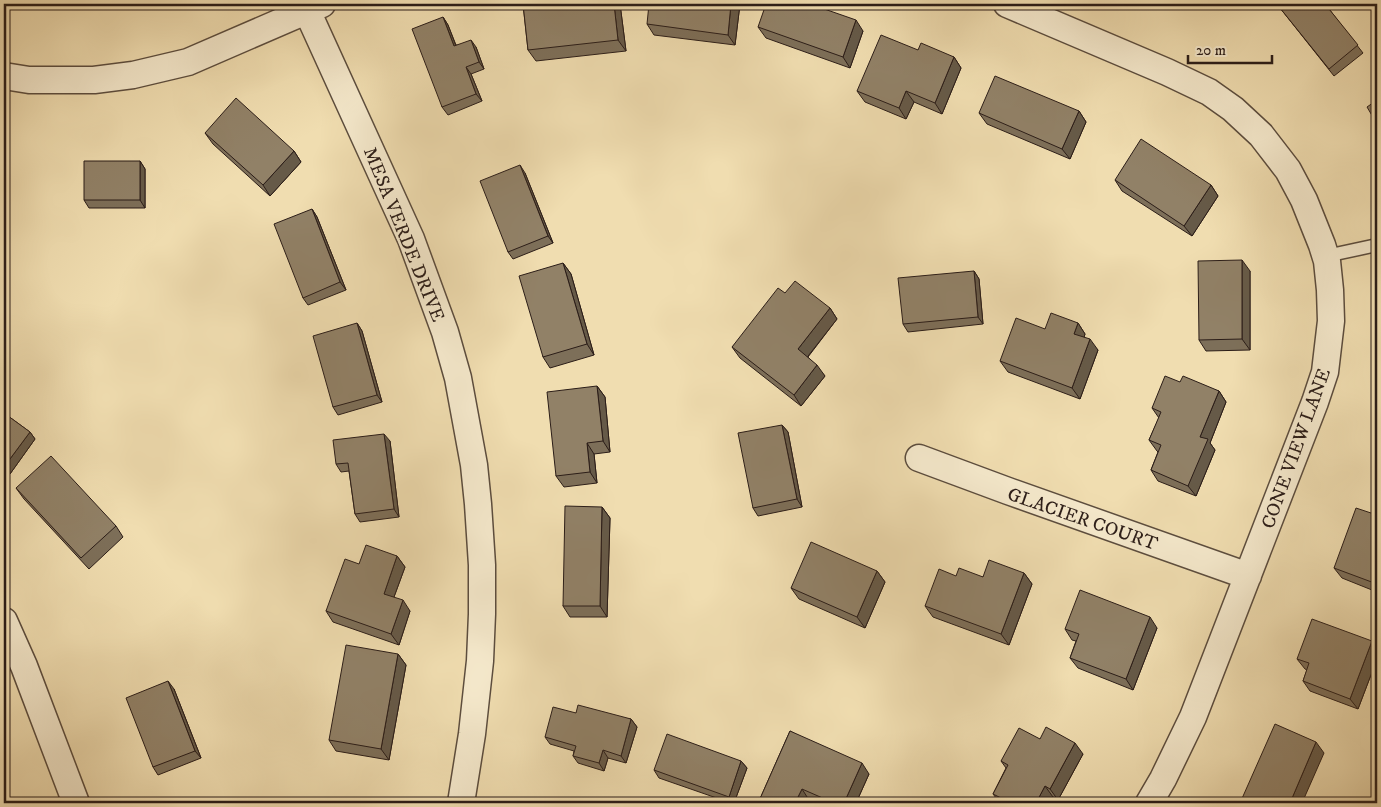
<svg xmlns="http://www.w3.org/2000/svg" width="1381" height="807" viewBox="0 0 1381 807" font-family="'IM FELL DW Pica',serif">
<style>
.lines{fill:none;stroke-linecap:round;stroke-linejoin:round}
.service-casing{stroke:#5c4d3e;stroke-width:15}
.minor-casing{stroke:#5c4d3e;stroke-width:29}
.service{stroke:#f5e9cc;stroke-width:12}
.minor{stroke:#f5e9cc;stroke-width:26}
.wall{fill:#7d6f59;stroke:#2b1d18}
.shaded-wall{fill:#665a48;stroke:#2b1d18}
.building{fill:#918167;stroke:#2b1d18}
.labels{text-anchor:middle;stroke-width:4.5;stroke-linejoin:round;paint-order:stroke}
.street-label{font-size:19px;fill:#2b1d18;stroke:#f5e9cc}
</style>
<rect width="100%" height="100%" fill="#f0ddb0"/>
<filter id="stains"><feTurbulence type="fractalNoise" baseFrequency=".004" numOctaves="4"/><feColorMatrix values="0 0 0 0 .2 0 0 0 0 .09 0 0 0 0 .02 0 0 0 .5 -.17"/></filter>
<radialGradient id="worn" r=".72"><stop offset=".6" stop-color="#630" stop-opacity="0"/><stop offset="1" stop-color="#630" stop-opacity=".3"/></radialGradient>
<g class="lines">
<defs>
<path id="service" d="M1326,256l51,-11"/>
<path id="minor" d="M304,4l107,235 34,93 13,46 16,87 4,39 4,61v49l-2,47 -8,73 -11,69
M1007,4l160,68 42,20 24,17 28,26 27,35 16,30 18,45 5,16 3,29 1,31 -6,51 -10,30 -122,315 -30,62 -14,24
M4,76l25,4h65l39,-5 55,-13 134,-58
M919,458l89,33 240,85
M4,621l20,45 52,137"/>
</defs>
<!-- service casing -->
<use href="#service" class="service-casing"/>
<!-- minor casing -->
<use href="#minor" class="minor-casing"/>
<!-- service -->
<use href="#service" class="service"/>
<!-- minor -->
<use href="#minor" class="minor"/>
</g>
<!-- wall -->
<path class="wall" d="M523,4h97l6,47 -90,10 -8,-11z
M740,4l-5,41 -81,-10 -7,-11z
M1285,4h51l-7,5 34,44 -29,23 -54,-68z
M443,17l5,8 8,20 20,2 8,22 -13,5 11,27 -34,14 -6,-8z
M758,27l105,4 -13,37 -84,-30z
M918,50l36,7 7,11 -19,46 -28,-12 -8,17 -41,-17 -8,-11z
M1079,111l7,11 -16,37 -83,-35 -8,-11z
M205,133l89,18 7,11 -31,34 -57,-52z
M140,161l5,8v39h-56l-5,-8z
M525,173l28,70 -40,16 -5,-7z
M1115,180l96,5 7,11 -26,40 -70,-45z
M312,209l5,8 29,73 -38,15 -5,-7z
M563,263l8,11 23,81 -44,13 -7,-11z
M974,271l5,8 4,45 -75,8 -5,-8z
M1250,271v79l-44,1 -7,-11z
M785,293l45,15 7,11 -29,38 17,19 -24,30 -61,-48 -8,-11z
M357,323l5,8 20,71 -44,13 -5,-8z
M1078,323l7,11 -1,3 14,13 -18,49 -72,-27 -8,-11 45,-32z
M1180,382l39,9 7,11 -16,41 5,7 -19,46 -38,-15 -7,-11 7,-18 -1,-1 -8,-11 10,-22 -7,-10z
M597,386l8,11 5,55 -16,2 3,29 -33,4 -8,-11z
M4,413l26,19 5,7 -25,35 -6,-4z
M782,425l6,7 14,75 -44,9 -5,-8z
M390,441l9,76 -39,5 -5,-8 -6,-43 -8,1 -5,-8z
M16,488l100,38 7,11 -34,32 -65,-70z
M602,507l8,11 -3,99h-37l-7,-11z
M1377,515v77l-35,-14 -8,-10z
M397,556l8,11 -11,30 16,14 -11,34 -66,-23 -7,-11 33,-47z
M877,571l8,11 -20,46 -66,-29 -8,-11z
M1024,573l8,11 -23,61 -76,-28 -8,-11 31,-30 27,1z
M1157,628l-24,62 -55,-22 -8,-10 6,-17 -4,-1 -7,-11z
M1372,641l5,7v11l-19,50 -48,-18 -7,-10 4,-11 -2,-1 -8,-10z
M398,654l8,11 -17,95 -53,-9 -7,-11z
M174,689l27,69 -43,17 -5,-8z
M576,713l55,6 6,8 -11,36 -18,-5 -4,13 -26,-8 -5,-7 1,-5 -24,-7 -5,-7z
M790,731l79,43 -13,29h-40l-7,-3 -1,3h-48l-1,-2z
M1040,739l43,15 -25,46 -5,-3 -4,6h-49l-7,-9 13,-26 -5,-7z
M741,761l6,7 -13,35h-3l-72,-25 -5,-8z"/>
<!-- shaded-wall -->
<path class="shaded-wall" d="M614,4h6l6,47 -8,-11z
M731,4h9l-5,41 -7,-10z
M443,17l5,8 11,29 -5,-8z
M856,20l7,11 -13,37 -7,-11z
M471,40l5,7 8,22 -5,-7z
M954,57l7,11 -19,46 -7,-11z
M466,67l5,7 11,27 -6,-7z
M906,91l8,11 -8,17 -7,-11z
M1079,111l7,11 -16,37 -8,-10z
M294,151l7,11 -31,34 -7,-11z
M140,161l5,8v39l-5,-8z
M520,165l5,8 28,70 -5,-7z
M1211,185l7,11 -26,40 -8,-10z
M312,209l5,8 29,73 -6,-8z
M1242,260l8,11v79l-8,-11z
M563,263l8,11 23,81 -7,-11z
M974,271l5,8 4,45 -5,-7z
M830,308l7,11 -32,41 -7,-11z
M357,323l5,8 20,71 -5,-7z
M1078,323l7,11 -3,10 -8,-10z
M1090,339l8,11 -18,49 -8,-11z
M817,365l8,11 -24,30 -7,-11z
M597,386l8,11 5,55 -7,-11z
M1219,391l7,11 -16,41 5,7 -19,46 -8,-10 12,-49z
M4,397l3,4 -3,5z
M782,425l6,7 14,75 -5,-8z
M30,432l5,7 -25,35 -6,-7z
M384,434l6,7 9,76 -5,-8z
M587,443l7,11 3,29 -7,-11z
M602,507l8,11 -3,99 -7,-11z
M397,556l8,11 -14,38 -7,-11z
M877,571l8,11 -20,46 -8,-11z
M1024,573l8,11 -23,61 -8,-11z
M403,600l7,11 -11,34 -8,-11z
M1150,617l7,11 -24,62 -7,-11z
M1372,641l5,7v11l-19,50 -8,-10z
M398,654l8,11 -17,95 -8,-11z
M168,681l6,8 27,69 -6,-7z
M631,719l6,8 -11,36 -5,-7z
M1316,742l8,11 -22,50h-12z
M1075,743l8,11 -25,46 -8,-11z
M603,750l5,8 -4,13 -5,-8z
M741,761l6,7 -13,35h-1l-4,-6z
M862,763l7,11 -13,29h-12z
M1045,786l8,11 -4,6h-13z
M802,789l7,11 -1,3h-13z"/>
<!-- building -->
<path class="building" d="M523,4h91l4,36 -90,10z
M649,4h82l-3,31 -81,-11z
M766,4h44l46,16 -13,37 -85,-30z
M1285,4h40l33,41 -29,24 -49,-61z
M443,17l11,29 17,-6 8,22 -13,5 10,27 -34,13 -30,-78z
M881,35l37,15 3,-7 33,14 -19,46 -29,-12 -7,17 -42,-17z
M995,76l84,35 -17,38 -83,-36z
M236,98l58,53 -31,34 -58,-52z
M1377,100v24l-10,-17z
M1141,139l70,46 -27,41 -69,-46z
M84,161h56v39h-56z
M520,165l28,71 -40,16 -28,-71z
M312,209l28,73 -37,16 -29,-74z
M1242,260v79l-43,1 -1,-79z
M563,263l24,81 -44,13 -24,-81z
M974,271l4,46 -75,7 -5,-46z
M795,281l35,27 -32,41 19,16 -23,30 -62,-48 46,-59 7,5z
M1051,313l27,10 -4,11 16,5 -18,49 -72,-27 16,-43 29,11z
M357,323l20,72 -44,12 -20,-71z
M1165,376l15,6 3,-6 36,15 -19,46 8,2 -20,47 -37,-16 10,-25 -12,-5 12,-28 -9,-4z
M597,386l6,55 -16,2 3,29 -34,4 -9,-84z
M4,413l26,19 -26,35z
M782,425l15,74 -44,9 -15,-75z
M384,434l10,75 -39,5 -7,-51 -12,1 -3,-24z
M51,456l65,70 -35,32 -65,-70z
M565,506l37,1 -2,99h-37z
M1356,508l21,7v69l-43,-16z
M811,542l66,29 -20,46 -66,-29z
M366,545l31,11 -13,38 19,6 -12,34 -65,-23 19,-52 14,5z
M989,560l35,13 -23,61 -76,-28 14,-37 17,7 3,-8 24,9z
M1080,590l70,27 -24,62 -56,-21 9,-24 -14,-5z
M1312,619l60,22 -22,58 -47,-18 6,-18 -12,-4z
M346,645l52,9 -17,95 -52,-9z
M168,681l27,70 -42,16 -27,-69z
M578,705l53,14 -10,37 -18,-6 -4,13 -26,-7 3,-10 -31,-9 8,-30 23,6z
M1275,724l41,18 -26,61h-50z
M1046,727l29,16 -25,46 -5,-3 -9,17h-25l-18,-9 15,-29 -7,-4 18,-33 21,11z
M790,731l72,32 -18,40h-10l-32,-14 -7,14h-31l-5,-2z
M667,734l74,27 -12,36 -75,-27z"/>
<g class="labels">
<!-- street labels -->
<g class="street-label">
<text transform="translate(405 234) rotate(68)" y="7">MESA VERDE DRIVE</text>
<text transform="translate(1295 448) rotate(-70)" y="7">CONE VIEW LANE</text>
<text transform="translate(1083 518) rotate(19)" y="7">GLACIER COURT</text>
</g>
</g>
<!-- margin -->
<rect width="1381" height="807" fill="none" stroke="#f0ddb0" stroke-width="20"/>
<rect x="5" y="5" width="1371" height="797" fill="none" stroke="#2b1d18" stroke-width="2.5"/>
<rect x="10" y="10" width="1361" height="787" fill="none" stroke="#2b1d18"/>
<!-- scale -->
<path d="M1188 55v8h84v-8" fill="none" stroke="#2b1d18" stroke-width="2.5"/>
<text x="1196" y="55" font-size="15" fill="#2b1d18" stroke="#f5e9cc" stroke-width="4" paint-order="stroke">20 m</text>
<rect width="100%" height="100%" filter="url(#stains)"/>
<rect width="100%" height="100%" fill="url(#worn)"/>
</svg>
